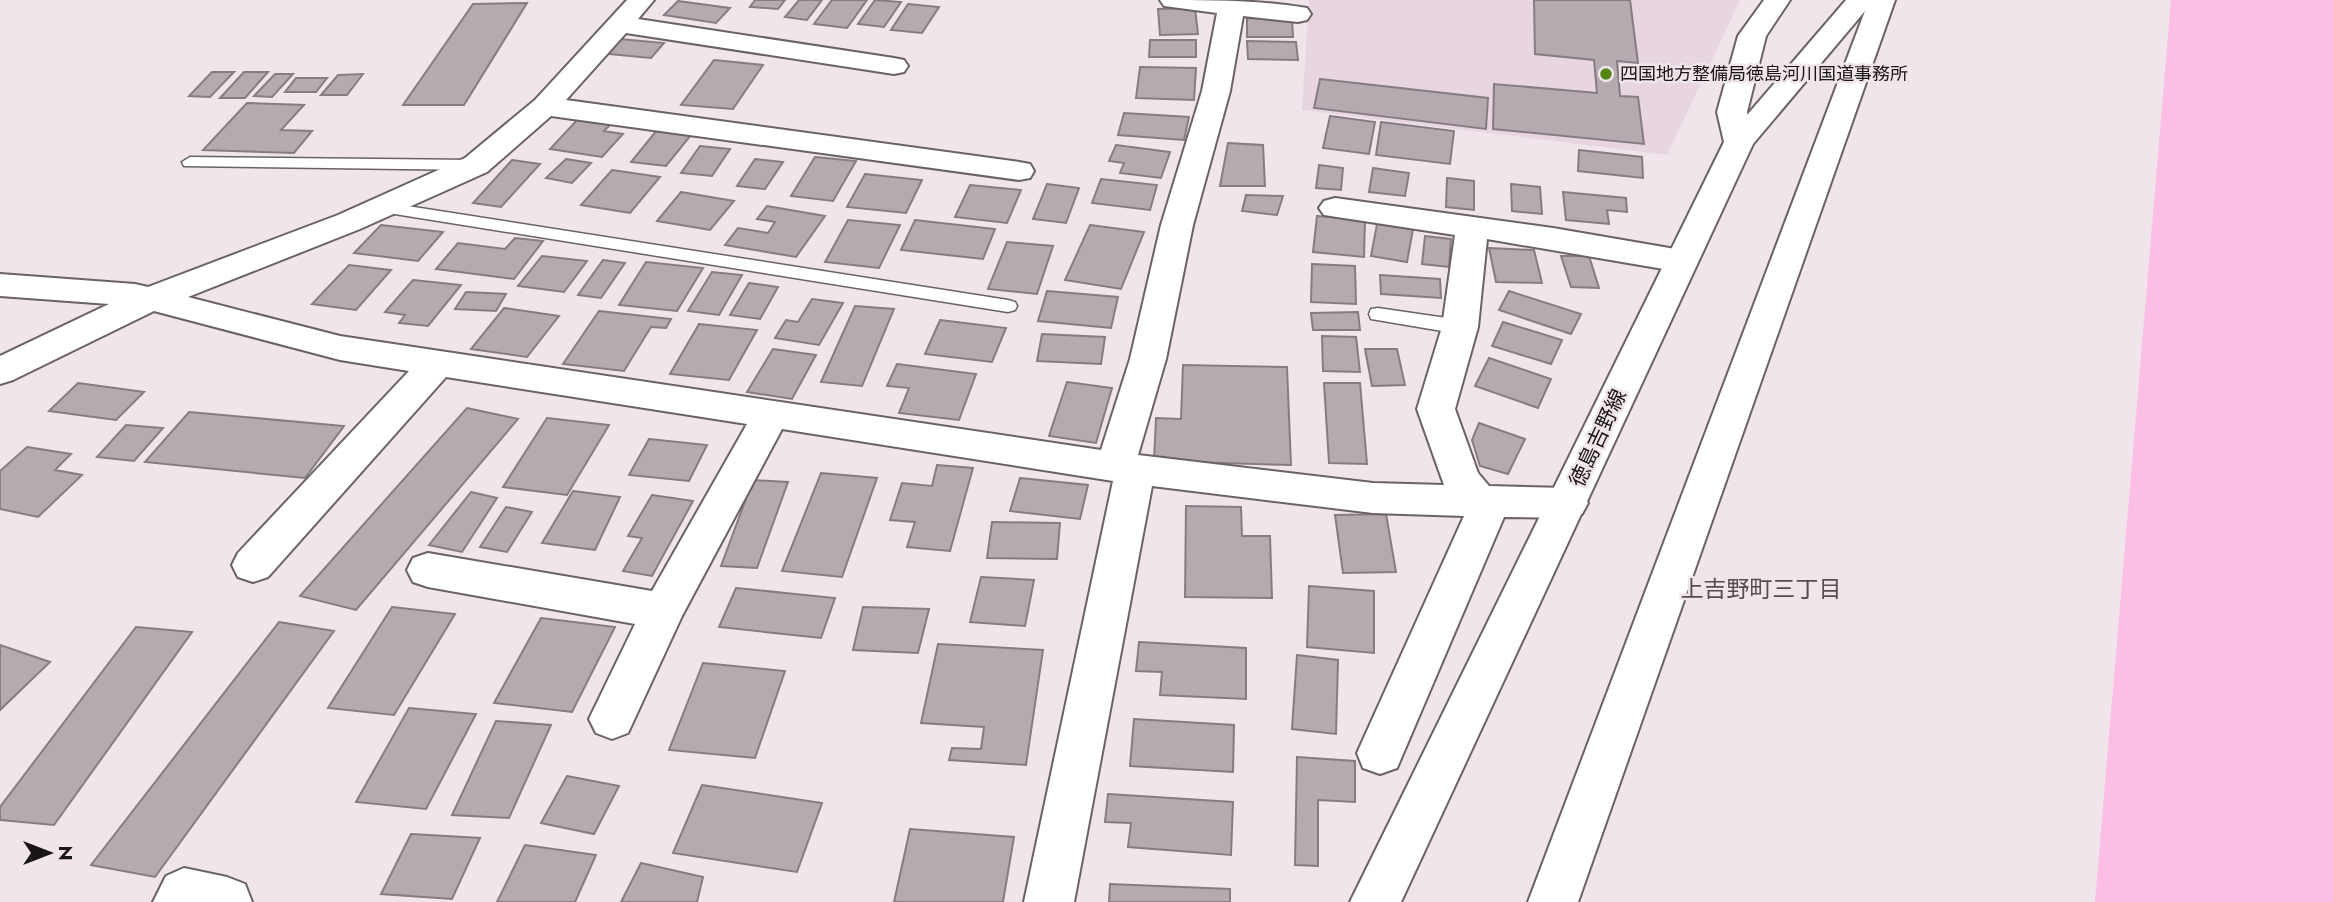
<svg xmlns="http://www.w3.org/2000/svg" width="2333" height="902" viewBox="0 0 2333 902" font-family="Jost,'Noto Sans JP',sans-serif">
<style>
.built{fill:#e7d5e0}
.green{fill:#fdbee6}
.building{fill:#b4aab0;stroke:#867d82;stroke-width:2}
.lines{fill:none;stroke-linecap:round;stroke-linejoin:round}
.service-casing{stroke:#6a6267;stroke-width:3}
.minor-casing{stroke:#6a6267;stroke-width:4}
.primary-casing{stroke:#6a6267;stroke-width:4}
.service{fill:#fff;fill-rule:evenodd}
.minor{fill:#fff;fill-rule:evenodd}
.primary{fill:#fff;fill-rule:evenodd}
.poi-dot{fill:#568515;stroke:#efe5eb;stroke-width:2.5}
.labels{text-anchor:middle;stroke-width:5;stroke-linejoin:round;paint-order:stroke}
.far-poi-label{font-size:18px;fill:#191517;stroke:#efe5eb;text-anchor:start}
.street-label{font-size:21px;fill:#191517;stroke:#efe5eb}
.neighbourhood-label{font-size:23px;fill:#554d52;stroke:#efe5eb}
</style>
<rect width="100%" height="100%" fill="#efe5eb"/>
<!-- built -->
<path class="built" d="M1309,0h431l-73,155 -365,-45z"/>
<!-- green -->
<path class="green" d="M2171,0h162v902h-238z"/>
<!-- building -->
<path class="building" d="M755,0h30l-7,9 -28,-2z
M799,0h23l-15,20 -22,-3z
M832,0h35l-20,28 -33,-4z
M875,0l26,2 -17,25 -26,-3z
M1534,0h96l8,63 -21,-2 3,35 18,1 6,47 -151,-15 1,-45 103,9 -3,-33 -59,-6z
M678,1l52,7 -14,15 -52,-8z
M527,3l-63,102h-61l70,-101z
M908,4l31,3 -17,26 -31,-3z
M1195,8l3,26 -38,1 -2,-26z
M1247,18l45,1 1,18h-46z
M620,39l44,4 -13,15 -43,-4z
M1150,40h46v17h-47z
M1247,41l49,1 2,18 -50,-1z
M714,60l49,5 -30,44 -52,-4z
M1140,67l56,1 -2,32 -58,-2z
M212,72h22l-24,25 -21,-1z
M244,72h24l-23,26h-25z
M275,74h18l-21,23 -18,-1z
M363,74l-16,21h-26l17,-20z
M296,78h31l-11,14h-31z
M1320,79l168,19 -2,31 -172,-21z
M247,103l57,2 -23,25 31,1 -18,22 -91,-3z
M1124,113l65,4 -5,23 -66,-5z
M1330,116l45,6 -6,32 -46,-6z
M579,118l33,5 -8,8 19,3 -21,23 -52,-8z
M1381,122l73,9 -4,33 -74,-9z
M657,130l34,5 -25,31 -35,-4z
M1228,143l35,2 2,41h-45z
M1116,145l54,7 -9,26 -41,-5 4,-10 -15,-2z
M700,146l30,3 -18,27 -31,-3z
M1579,150l63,7 1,21 -65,-7z
M815,157l41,4 -23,40 -42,-5z
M566,159l25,4 -19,20 -26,-5z
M755,159l28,3 -18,27 -28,-3z
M512,160l28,4 -39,43 -28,-4z
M1319,165l24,3 -2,22 -25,-2z
M1373,168l36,5 -4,23 -36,-4z
M612,170l48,7 -30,36 -49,-8z
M865,174l57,6 -16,33 -59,-6z
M1447,178l27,3v29l-28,-3z
M1101,179l56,6 -7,25 -58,-7z
M1047,184l32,4 -13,35 -33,-4z
M1511,184l29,3 2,27 -30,-3z
M970,185l51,5 -14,33 -52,-6z
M681,192l53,9 -24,29 -53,-9z
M1563,192l63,6 1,14 -20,-2 2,14 -43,-4z
M1246,195l37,1 -6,19 -35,-4z
M767,206l58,10 -29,41 -71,-12 13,-17 30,5 7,-11 -18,-3z
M1317,216l48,4 -1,37 -51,-5z
M848,220l52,5 -21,43 -54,-6z
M915,220l80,9 -12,30 -82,-9z
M1377,224l36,5 -6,33 -36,-6z
M381,225l62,7 -25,29 -64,-8z
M1090,225l54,7 -23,57 -56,-9z
M1425,236l26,3 -2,28 -27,-3z
M515,238l28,3 -29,38 -78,-10 22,-26 47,6z
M1007,242l46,4 -16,48 -49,-5z
M1489,248l45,2 8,33 -46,-1z
M542,256l45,5 -23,31 -46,-6z
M1561,256h28l10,32 -28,-1z
M603,260l22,3 -24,35 -23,-3z
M646,262l57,6 -26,43 -58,-6z
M1312,264l43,2 1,38 -45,-2z
M349,265l42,5 -35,40 -44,-6z
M712,272l30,3 -23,40 -31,-4z
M1380,275l60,4 1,19 -60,-4z
M413,280l48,5 -33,41 -29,-3 6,-8 -20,-3z
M749,283l29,4 -18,32 -30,-4z
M1047,291l71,6 -7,31 -73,-7z
M1509,291l72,23 -10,20 -72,-24z
M466,292l40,2 -10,17 -41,-2z
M812,299l31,4 -24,42 -44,-7 11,-18 12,2z
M855,306l39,3 -32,77 -41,-4z
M504,308l55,8 -32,41 -56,-8z
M599,311l72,8 -5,9 -15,-1 -27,44 -61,-7z
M1358,312l2,18h-47l-2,-17z
M940,320l66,8 -14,34 -67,-8z
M1503,322l59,18 -11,24 -59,-18z
M699,324l58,6 -28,50 -59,-6z
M1042,334l63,3 -4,27 -64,-3z
M1322,336l34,1 4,35 -37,-1z
M773,349l43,6 -24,44 -45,-7z
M1365,349h32l8,36 -33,1z
M1489,358l62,21 -13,29 -63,-22z
M897,364l79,10 -17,46 -60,-7 10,-25 -22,-2z
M1183,365l104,2 4,98 -137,-4 2,-43 25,1z
M1067,382l45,6 -16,55 -47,-7z
M78,383l66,9 -28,28 -67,-9z
M1324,383h36l7,81 -38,-1z
M467,408l51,11 -162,191 -56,-14z
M189,412l155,14 -39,52 -160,-16z
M547,418l62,7 -42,70 -64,-8z
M1479,423l46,16 -17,35 -28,-8 -8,-26z
M126,425l37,3 -29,33 -37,-4z
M649,439l58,6 -18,36 -60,-6z
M27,447l44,7 -16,16 27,5 -44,42 -38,-8v-38z
M937,465l36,3 -23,83 -43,-4 8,-25 -25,-2 12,-37 30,3z
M821,473l56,5 -35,99 -60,-6z
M1020,478l68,7 -8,34 -70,-8z
M753,480l35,2 -31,86 -36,-2z
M573,491l47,6 -25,53 -53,-7z
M471,492l26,6 -35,54 -33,-7z
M652,495l41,6 -41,75 -29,-5 19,-33 -14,-2z
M1186,506l55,1 1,29h28l2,62 -87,-1z
M506,507l26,5 -25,40 -27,-5z
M1386,514l10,58 -53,1 -8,-58z
M992,522l68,1 -3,36 -70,-1z
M981,577l53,3 -9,46 -55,-4z
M1309,586l65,5v62l-67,-6z
M736,588l99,10 -14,40 -102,-11z
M392,607l63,7 -61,101 -66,-7z
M863,607l66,2 -11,44 -65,-3z
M541,618l74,9 -43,85 -78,-9z
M279,622l55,9 -179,246 -64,-12z
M136,627l56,5 -138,193 -54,-5v-13z
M1139,642l107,6v51l-86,-4 2,-23 -26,-1z
M938,644l105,6 -17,115 -77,-5 3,-12 29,1 3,-22 -63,-4z
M0,645l50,17 -50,48z
M1297,655l41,5 -2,74 -44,-5z
M703,663l82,8 -30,87 -86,-8z
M409,708l67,6 -50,95 -70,-7z
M1134,719l100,6 -1,47 -103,-6z
M496,721l55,4 -42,93 -57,-3z
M1297,757l58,4v41l-37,-2v66l-23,-1z
M567,776l52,10 -25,48 -53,-11z
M702,785l120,18 -25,69 -124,-19z
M1108,794l125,8 -2,53 -103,-8 3,-24 -26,-1z
M910,829l104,8 -11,65h-109z
M411,834l69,4 -28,61 -71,-5z
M525,845l71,10 -21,47h-78z
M641,863l62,14 -6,25h-76z
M1110,884l120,5v13h-121z"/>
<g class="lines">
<defs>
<path id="service" d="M190,157l286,3 8,5 -8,5 -292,-4 -2,-4z
M382,202l626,98 7,2 2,4 -2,4 -7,2 -632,-101 -3,-4z
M1378,308l82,12 7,2 3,5 -3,5 -7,2 -89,-15 -2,-5 2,-5z"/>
<path id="minor" d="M627,0h27l-16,19 256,39 10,2 4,6 -4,6 -10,2 -268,-41 -60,67 453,62 11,2 4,7 -4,7 -11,2 -468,-64 -64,56 -127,57 -172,68 152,39 761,114 29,-91 31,-134 41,-134 15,-78 -53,-7 -4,-6c48,0 100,0 147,8l4,6 -4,6 -9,2 -55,-6 -13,75 -37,134 -27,134 -28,96 235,28 71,2 -27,-76 25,-82 13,-92 -131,-20 -5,-7 5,-7 11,-3 218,30 128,22 12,3 5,8 -5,8 -12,3 -194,-33 -9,88 -23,82 23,64 11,13 79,2 14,4 6,11 -6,11 -14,4 -64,-1 -107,251 -17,6 -17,-6 -6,-15 107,-237 -91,-3 -221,-27 -78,416h-50l89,-421 -331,-52 -100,187 -54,117 -16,6 -16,-6 -7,-14 46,-95 -207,-37 -15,-5 -6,-12 6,-12 15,-5 224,38 95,-167 -301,-47 -178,200 -15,5 -15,-5 -6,-12 6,-12 171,-182 -69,-11 -186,-49 -141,69 -13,4v-28l109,-52 -109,-8v-22l135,10 13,3 190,-72 127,-57 70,-58z
M1764,0h26l-24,36 -19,76 7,30 -4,6 -11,3 -11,-3 -4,-6 -7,-30 21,-76z
M184,868l43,9 18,7 7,18h-99l13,-26z"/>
<path id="primary" d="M1846,0h49l-317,902h-50l337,-891 -112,133 -352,758h-51l374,-760z"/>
</defs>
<!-- service casing -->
<use href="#service" class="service-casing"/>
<!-- minor casing -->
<use href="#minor" class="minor-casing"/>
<!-- primary casing -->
<use href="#primary" class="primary-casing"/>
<!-- service -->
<use href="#service" class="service"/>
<!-- minor -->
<use href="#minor" class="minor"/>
<!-- primary -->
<use href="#primary" class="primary"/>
</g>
<!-- markers -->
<circle class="poi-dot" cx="1606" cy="74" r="7"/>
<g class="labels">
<!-- far-poi labels -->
<g class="far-poi-label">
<text x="1620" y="80">四国地方整備局徳島河川国道事務所</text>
</g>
<!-- street labels -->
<g class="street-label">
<text transform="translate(1598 438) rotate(-65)" y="7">徳島吉野線</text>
</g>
<!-- neighbourhood labels -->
<g class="neighbourhood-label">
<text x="1761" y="597">上吉野町三丁目</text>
</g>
</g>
<!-- north arrow -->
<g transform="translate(49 853) rotate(90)" stroke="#efe5eb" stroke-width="5" paint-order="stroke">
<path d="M0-5L12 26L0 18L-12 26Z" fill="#191517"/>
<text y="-10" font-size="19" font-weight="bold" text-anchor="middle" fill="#191517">N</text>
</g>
</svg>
